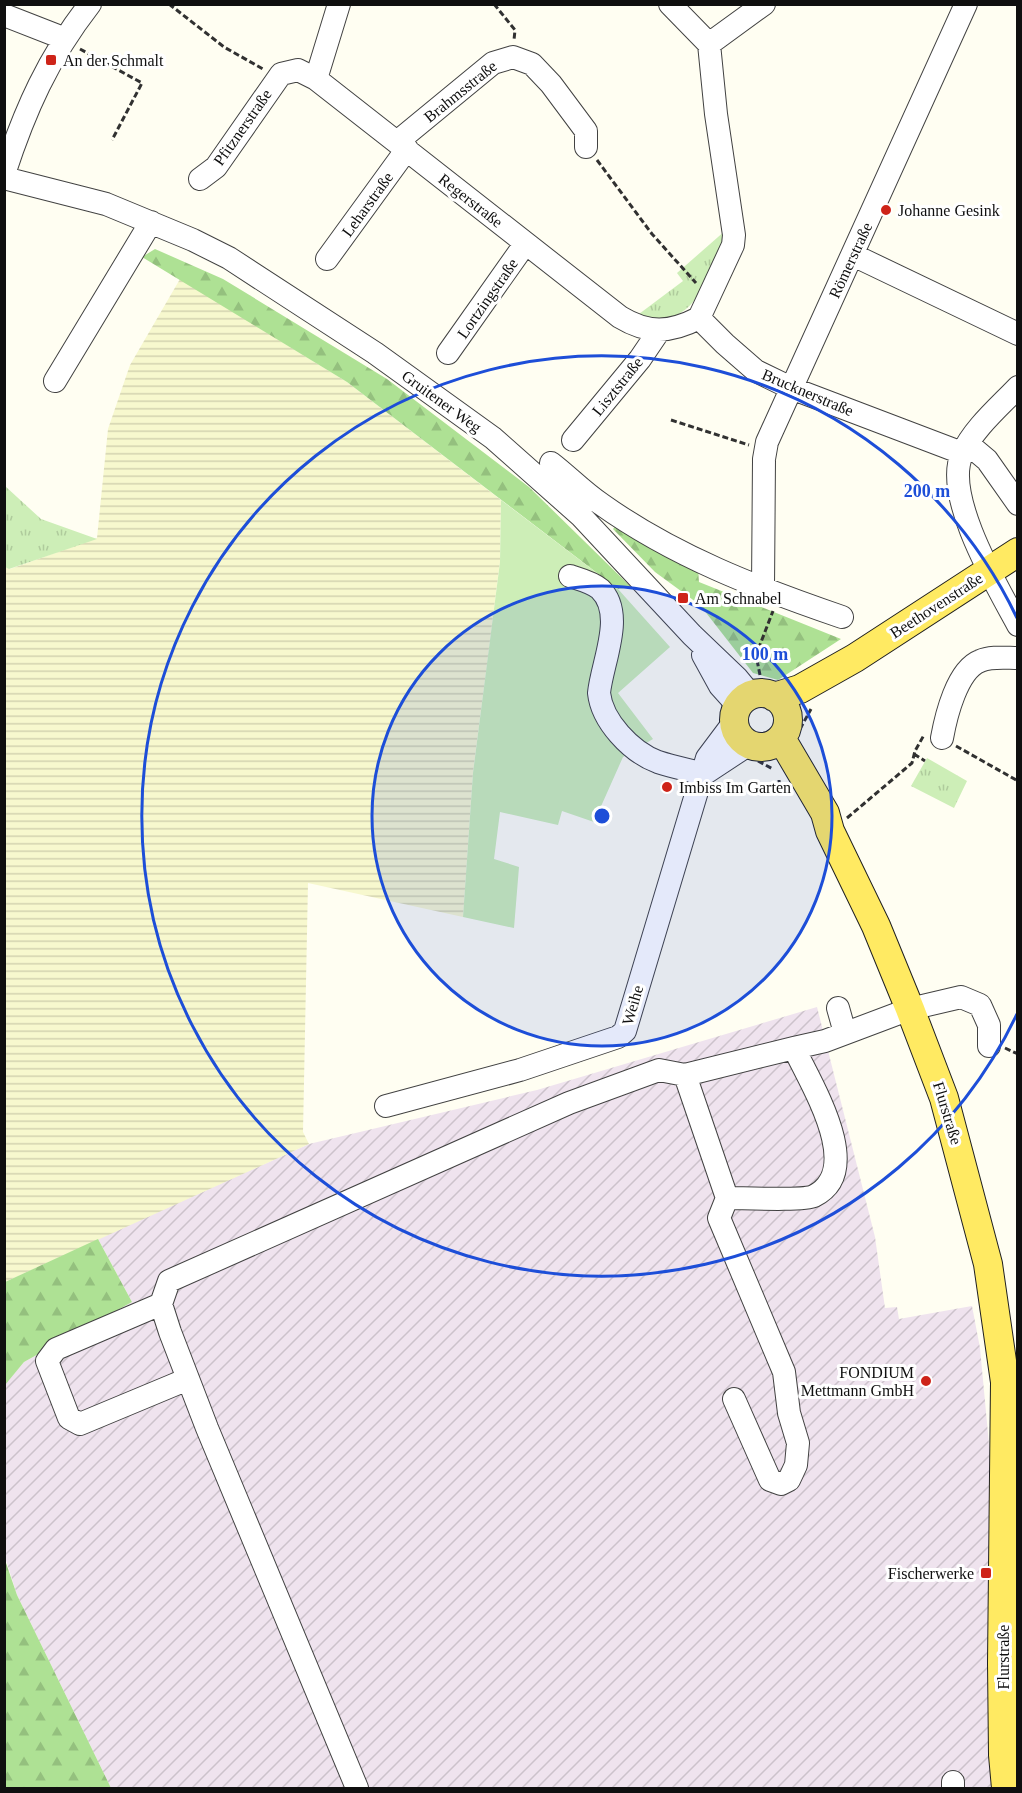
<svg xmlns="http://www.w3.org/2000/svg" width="1022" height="1793" viewBox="0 0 1022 1793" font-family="Georgia,serif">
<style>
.industrial{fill:url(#industrial-furrows)}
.farmland{fill:url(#farmland-rules)}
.grass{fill:url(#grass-tufts)}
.forest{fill:url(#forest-firs)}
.garden{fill:#cdeeb7}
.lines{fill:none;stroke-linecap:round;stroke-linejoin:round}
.minor-casing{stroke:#424242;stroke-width:24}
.major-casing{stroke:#202020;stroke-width:30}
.path{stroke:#313131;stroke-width:3;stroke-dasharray:6 3;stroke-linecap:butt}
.minor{stroke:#fff;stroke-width:22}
.major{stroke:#ffea62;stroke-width:28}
.ring{fill:none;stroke:#1d4ed8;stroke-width:3}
.poi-dot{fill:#ce2419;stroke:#fff;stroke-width:2}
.labels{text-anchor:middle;stroke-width:6;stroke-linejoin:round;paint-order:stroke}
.poi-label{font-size:16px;fill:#0f0f0f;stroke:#fff;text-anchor:start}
.street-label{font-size:16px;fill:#0f0f0f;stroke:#fff}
.centre{fill:#1d4ed8;stroke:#fff;stroke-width:3}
.ring-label{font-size:18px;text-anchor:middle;font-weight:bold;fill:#1d4ed8;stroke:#fff;stroke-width:6;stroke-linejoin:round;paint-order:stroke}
</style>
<defs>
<pattern id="industrial-furrows" width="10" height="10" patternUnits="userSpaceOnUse" patternTransform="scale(1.5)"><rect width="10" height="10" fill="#efe3ee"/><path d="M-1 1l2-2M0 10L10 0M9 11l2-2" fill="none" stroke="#ccc2cb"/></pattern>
<pattern id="farmland-rules" width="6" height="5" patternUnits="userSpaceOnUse" patternTransform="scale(1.5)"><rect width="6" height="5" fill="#f7f8ce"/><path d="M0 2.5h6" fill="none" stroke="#d3d3b0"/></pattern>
<pattern id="grass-tufts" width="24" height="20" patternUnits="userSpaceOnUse" patternTransform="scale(1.5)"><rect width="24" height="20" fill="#cdeeb7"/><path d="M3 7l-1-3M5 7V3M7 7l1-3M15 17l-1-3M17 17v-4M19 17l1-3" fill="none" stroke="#afcb9c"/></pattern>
<pattern id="forest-firs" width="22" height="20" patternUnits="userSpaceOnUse" patternTransform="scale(1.5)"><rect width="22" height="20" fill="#aee194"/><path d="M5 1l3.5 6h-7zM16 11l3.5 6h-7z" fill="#94c07e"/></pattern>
</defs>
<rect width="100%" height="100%" fill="#fffef2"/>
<!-- industrial -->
<path class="industrial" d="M817,1007l58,230 10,71 12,-1 2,12 73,-13 8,42 10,107 -2,245 5,88h-882l-94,-193 -12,-38 -1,-172 20,-23 108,-60 -34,-63 211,-95 228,-54z"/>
<!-- farmland -->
<path class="farmland" d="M180,279l167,103 154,118 -1,62 -27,211 -10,144 -155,-34 -5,249 6,12 -304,138 -1,-715 6,2 87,-31 11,-109 22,-64z"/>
<!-- grass -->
<path class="grass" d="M726,230l-2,10c-18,39 -30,94 -85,74l44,-33 -6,-8z
M5,486l36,33 56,20 -88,30 -4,-2z
M927,758l40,23 -13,27 -43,-22z"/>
<!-- forest -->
<path class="forest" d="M155,249l68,30 164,100 142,108 102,100 -13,2 -271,-207 -205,-125z
M617,524l81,45 1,13 142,57 -63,41 -25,-7 -53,-68 -45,-33 -42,-43z
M98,1239l34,63 -108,60 -19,23v-103z
M4,1557l13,38 94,193h-106z"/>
<!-- garden -->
<path class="garden" d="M501,500l117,89 52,58 -52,46 35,46 -30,18 -29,65 -32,-11 -4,14 -58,-13 -6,47 25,8 -5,61 -51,-11 10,-144 27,-211z"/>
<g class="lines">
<defs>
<path id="minor" d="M339,4l-23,75 304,238c28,17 50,16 79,1
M670,4l39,40 7,70 18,121 -1,10 -34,73
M4,15l59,23
M709,44l55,-40
M397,142l96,-79 20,-6 19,7 19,20 35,47v16
M4,174c21,-64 44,-116 86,-170
M4,178l102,26 87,36 36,18 146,95 118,85 88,78 111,119 45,43 14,17
M200,179l16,-12 65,-93 17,-4 18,9
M853,255l165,79
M327,259l80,-110
M699,318l26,26 31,27 35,17 171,65
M448,353l77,-109
M55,381l96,-159
M1018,387c-19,20 -45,42 -56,67 -19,42 35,132 56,171
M573,440l67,-81 19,-28
M968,444l19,16 31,44
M551,463c17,13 32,29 50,41 73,52 156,84 241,113
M570,576c9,3 22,6 30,13 26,25 2,73 -1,104 3,28 32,59 59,69 15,5 31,8 46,12
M763,588l1,-129 3,-17 199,-438
M703,655l17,31 18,20
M942,738c4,-22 15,-68 38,-77 11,-5 26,-3 38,-3
M704,774l44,-29
M838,1008l7,25
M685,1075l42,123 -8,20 65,154 5,41 9,30 -2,22 -7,15 -8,4 -11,-4 -36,-81
M386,1106l134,-36 98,-33 7,-6 82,-273 27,-36
M727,1198c16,0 76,3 87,-2 52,-26 -4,-113 -20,-148
M161,1304l-105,45 -9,12 22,57 11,6 108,-45
M953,1782v6
M357,1788l-150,-360 -37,-96 -9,-28 8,-23 400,-178 90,-33 26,5 109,-27 31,-7 85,-32 51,-12 19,8 9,20v21"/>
<path id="major" d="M734 720a27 27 0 1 1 54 0a27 27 0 1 1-54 0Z
M774,697l26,-8 55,-31 163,-106
M781,738l44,75 5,18 46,95 34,83 34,89 44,166 17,118 -3,282 1,91 3,33"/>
</defs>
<!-- minor casing -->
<use href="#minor" class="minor-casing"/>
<!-- major casing -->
<use href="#major" class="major-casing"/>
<!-- path -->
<path class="path" d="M169,4l55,43 39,22
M494,4l21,26 -1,10
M80,49l62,34 -30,57
M597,160l55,74 44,49
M671,420l78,25
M760,675l-4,-20 17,-44
M800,729l11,-20
M956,746l62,35
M914,754l11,7
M758,761l15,8
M779,780l1,12
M847,818l65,-55 3,-12 9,-16
M1005,1048l13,6"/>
<!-- minor -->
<use href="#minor" class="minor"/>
<!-- major -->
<use href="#major" class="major"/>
</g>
<!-- distance rings -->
<circle cx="602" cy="816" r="230" fill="#1d4ed8" fill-opacity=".12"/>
<g class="ring">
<circle cx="602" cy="816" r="230"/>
<path d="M1017 1014A460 460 0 1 1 1017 618"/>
</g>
<!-- markers -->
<g class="poi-dot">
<rect x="45" y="54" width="12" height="12" rx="3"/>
<circle cx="886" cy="210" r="6"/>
<rect x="677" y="592" width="12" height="12" rx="3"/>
<circle cx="667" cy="787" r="6"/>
<circle cx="926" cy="1381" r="6"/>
<rect x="980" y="1567" width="12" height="12" rx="3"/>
</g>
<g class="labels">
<!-- poi labels -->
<g class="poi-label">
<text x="63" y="66">An der Schmalt</text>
<text x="898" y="216">Johanne Gesink</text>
<text x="695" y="604">Am Schnabel</text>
<text x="679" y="793">Imbiss Im Garten</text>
<text x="914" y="1378" text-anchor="end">FONDIUM<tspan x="914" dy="18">Mettmann GmbH</tspan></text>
<text x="974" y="1579" text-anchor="end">Fischerwerke</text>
</g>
<!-- street labels -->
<g class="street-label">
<text transform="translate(460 91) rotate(-39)" y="6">Brahmsstraße</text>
<text transform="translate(242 127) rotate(-55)" y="6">Pfitznerstraße</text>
<text transform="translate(471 200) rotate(38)" y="6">Regerstraße</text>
<text transform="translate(367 204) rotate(-54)" y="6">Leharstraße</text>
<text transform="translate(850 260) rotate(-65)" y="6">Römerstraße</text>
<text transform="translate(487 298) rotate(-55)" y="6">Lortzingstraße</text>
<text transform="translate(617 386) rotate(-51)" y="6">Lisztstraße</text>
<text transform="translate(808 392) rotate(23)" y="6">Brucknerstraße</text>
<text transform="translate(442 401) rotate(36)" y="6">Gruitener Weg</text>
<text transform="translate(936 605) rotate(-33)" y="6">Beethovenstraße</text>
<text transform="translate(632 1005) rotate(-74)" y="6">Weihe</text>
<text transform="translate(948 1113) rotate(73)" y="6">Flurstraße</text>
<text transform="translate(1003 1657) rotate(-90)" y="6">Flurstraße</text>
</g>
</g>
<circle cx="602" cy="816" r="9" class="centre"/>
<g class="ring-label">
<text x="927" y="497">200 m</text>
<text x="765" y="660">100 m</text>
</g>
<!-- border -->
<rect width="1022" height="1793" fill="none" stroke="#0f0f0f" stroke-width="12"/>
</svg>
